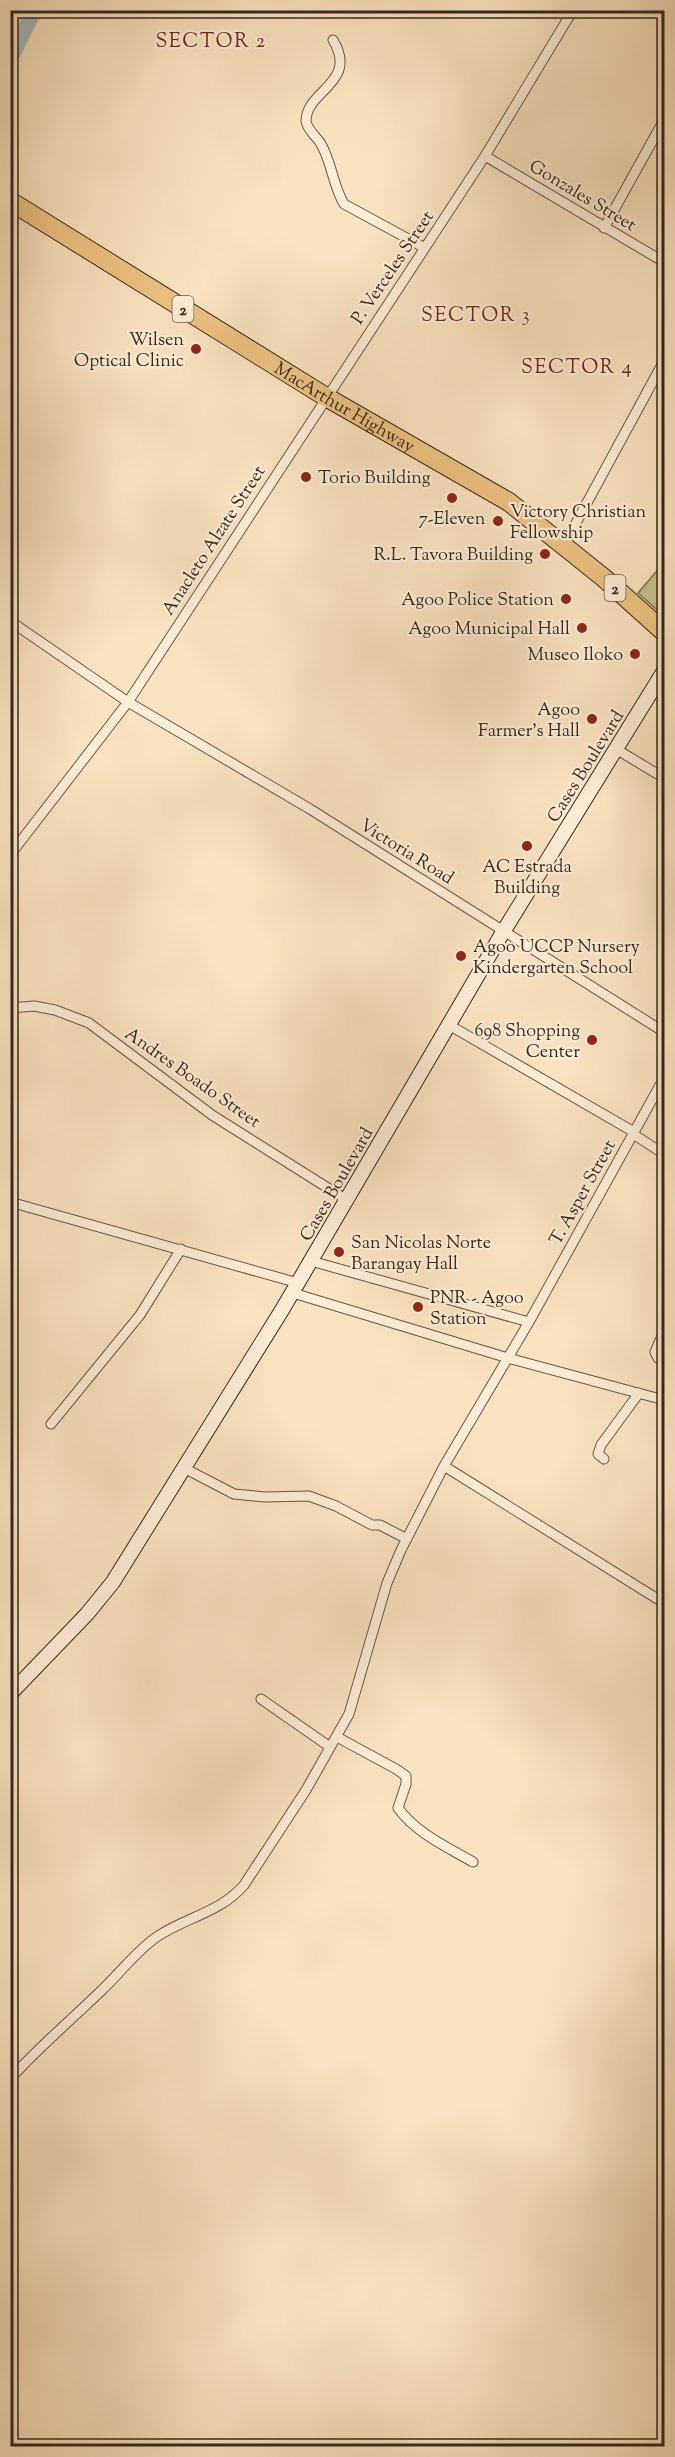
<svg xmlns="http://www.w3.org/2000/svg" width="675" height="2457" viewBox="0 0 675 2457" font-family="'Sorts Mill Goudy',serif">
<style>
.green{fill:#c4c28e;stroke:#7c7456;stroke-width:1.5}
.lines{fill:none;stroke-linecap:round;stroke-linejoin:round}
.river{stroke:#a4bbbe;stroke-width:16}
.street-casing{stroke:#665646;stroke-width:11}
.secondary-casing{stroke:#34271d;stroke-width:16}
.highway-casing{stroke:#34271d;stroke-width:20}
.street{stroke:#fcedd6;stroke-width:9}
.secondary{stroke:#fcedd6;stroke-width:14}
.highway{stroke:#edc280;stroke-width:18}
.poi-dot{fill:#8f2418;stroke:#fcedd6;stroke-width:2}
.labels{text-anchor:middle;stroke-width:4.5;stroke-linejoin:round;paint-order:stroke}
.shield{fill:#fcedd6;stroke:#706254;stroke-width:1.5}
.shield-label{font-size:16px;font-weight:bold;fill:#34271d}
.street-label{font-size:18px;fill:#34271d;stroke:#fcedd6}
.poi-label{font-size:18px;fill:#34271d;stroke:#fcedd6;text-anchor:end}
.neighbourhood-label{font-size:20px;letter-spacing:1.5px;fill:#7a1f14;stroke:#fcedd6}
</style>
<rect width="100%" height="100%" fill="#fae3c0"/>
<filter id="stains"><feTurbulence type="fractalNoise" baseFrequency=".00333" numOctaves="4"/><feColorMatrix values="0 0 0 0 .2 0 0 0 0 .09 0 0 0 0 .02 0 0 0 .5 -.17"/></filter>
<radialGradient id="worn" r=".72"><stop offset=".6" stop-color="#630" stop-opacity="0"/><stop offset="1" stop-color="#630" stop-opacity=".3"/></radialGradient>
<!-- green -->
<path class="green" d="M661,566l3,2v48l-26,-23z"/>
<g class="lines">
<!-- river -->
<path class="river" d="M10,59l24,-49"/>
<defs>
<path id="street" d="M333,40c26,43 -27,50 -27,81 1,9 11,16 15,23 11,19 12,42 23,60l81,44
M485,156l179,106
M604,228l60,-108
M10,386l1,1
M564,545l100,-184
M10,621l118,81 182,107 354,223
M616,749l48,29
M10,855l118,-153 357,-546 88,-146
M10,1008l24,-2 21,4 34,13 123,92 135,85
M449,1025l185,107
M633,1134l31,20
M10,1202l288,81
M311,1261l218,61
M293,1293l215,65 156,42
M664,1331l-9,21 3,6 6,3
M51,1424l89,-109 41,-66
M604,1459l-6,-5 3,-9 38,-52
M444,1466l220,137
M184,1468l50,26 31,3 44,-1 27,10 36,19h8l27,14
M261,1699l69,48
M337,1737l59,32 10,7v8l-8,24c18,25 49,39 75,54
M10,2079c29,-32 61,-59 92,-89 19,-18 35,-40 56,-54 29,-19 63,-24 86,-51l62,-95 43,-76 38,-131 14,-33 43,-84 85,-144 135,-244"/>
<path id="secondary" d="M10,1694l77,-80 26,-32 169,-272 221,-378 161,-261"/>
<g id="highway">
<path id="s1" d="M10,201l316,196 183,105 95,76 60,54"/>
</g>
</defs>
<!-- street casing -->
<use href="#street" class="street-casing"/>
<!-- secondary casing -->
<use href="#secondary" class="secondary-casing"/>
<!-- highway casing -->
<use href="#highway" class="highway-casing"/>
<!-- street -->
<use href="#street" class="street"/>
<!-- secondary -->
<use href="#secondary" class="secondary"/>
<!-- highway -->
<use href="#highway" class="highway"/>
</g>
<!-- markers -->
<g class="poi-dot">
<circle cx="196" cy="349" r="6"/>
<circle cx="306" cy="477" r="6"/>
<circle cx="452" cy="498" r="6"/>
<circle cx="498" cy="521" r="6"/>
<circle cx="545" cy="554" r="6"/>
<circle cx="566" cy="599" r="6"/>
<circle cx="582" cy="628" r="6"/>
<circle cx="635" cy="654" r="6"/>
<circle cx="592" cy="719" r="6"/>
<circle cx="527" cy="846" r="6"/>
<circle cx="461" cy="956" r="6"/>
<circle cx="592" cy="1040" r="6"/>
<circle cx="339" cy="1252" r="6"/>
<circle cx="418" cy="1307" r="6"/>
</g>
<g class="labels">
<!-- shield labels -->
<g class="shield">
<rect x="172.5" y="296" width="21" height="26" rx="4.5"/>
<rect x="604.5" y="575" width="21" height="26" rx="4.5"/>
</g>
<g class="shield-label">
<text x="183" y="315">2</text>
<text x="615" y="594">2</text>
</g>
<!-- street labels -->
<g class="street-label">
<text transform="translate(583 195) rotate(31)" y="6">Gonzales Street</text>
<text transform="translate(392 267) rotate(-56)" y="6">P. Verceles Street</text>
<text dy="6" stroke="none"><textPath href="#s1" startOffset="393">MacArthur Highway</textPath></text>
<text transform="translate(213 540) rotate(-57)" y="6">Anacleto Alzate Street</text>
<text transform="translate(585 766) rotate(-58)" y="6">Cases Boulevard</text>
<text transform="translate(407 851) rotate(32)" y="6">Victoria Road</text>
<text transform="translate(193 1077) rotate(35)" y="6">Andres Boado Street</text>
<text transform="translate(336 1184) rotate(-60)" y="6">Cases Boulevard</text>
<text transform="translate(582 1192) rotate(-61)" y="6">T. Asper Street</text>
</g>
<!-- poi labels -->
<g class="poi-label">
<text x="184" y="345">Wilsen<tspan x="184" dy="21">Optical Clinic</tspan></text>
<text x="318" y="483" text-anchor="start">Torio Building</text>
<text x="510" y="517" text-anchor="start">Victory Christian<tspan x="510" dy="21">Fellowship</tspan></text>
<text x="452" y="524" text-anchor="middle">7-Eleven</text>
<text x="533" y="560">R.L. Tavora Building</text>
<text x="554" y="605">Agoo Police Station</text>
<text x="570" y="634">Agoo Municipal Hall</text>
<text x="623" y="660">Museo Iloko</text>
<text x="580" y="715">Agoo<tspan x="580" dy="21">Farmer's Hall</tspan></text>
<text x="527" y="872" text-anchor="middle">AC Estrada<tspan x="527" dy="21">Building</tspan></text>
<text x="473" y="952" text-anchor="start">Agoo UCCP Nursery<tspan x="473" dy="21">Kindergarten School</tspan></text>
<text x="580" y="1036">698 Shopping<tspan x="580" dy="21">Center</tspan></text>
<text x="351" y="1248" text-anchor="start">San Nicolas Norte<tspan x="351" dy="21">Barangay Hall</tspan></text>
<text x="430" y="1303" text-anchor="start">PNR - Agoo<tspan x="430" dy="21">Station</tspan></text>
</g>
<!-- neighbourhood labels -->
<g class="neighbourhood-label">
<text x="211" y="47">SECTOR 2</text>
<text x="476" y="321">SECTOR 3</text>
<text x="577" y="373">SECTOR 4</text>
</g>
</g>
<!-- margin -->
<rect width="675" height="2457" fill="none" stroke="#fae3c0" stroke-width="36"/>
<rect x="12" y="12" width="651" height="2433" fill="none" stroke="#34271d" stroke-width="3"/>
<rect x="18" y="18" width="639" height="2421" fill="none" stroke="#34271d" stroke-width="1.5"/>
<rect width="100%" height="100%" filter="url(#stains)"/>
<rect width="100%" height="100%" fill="url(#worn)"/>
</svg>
